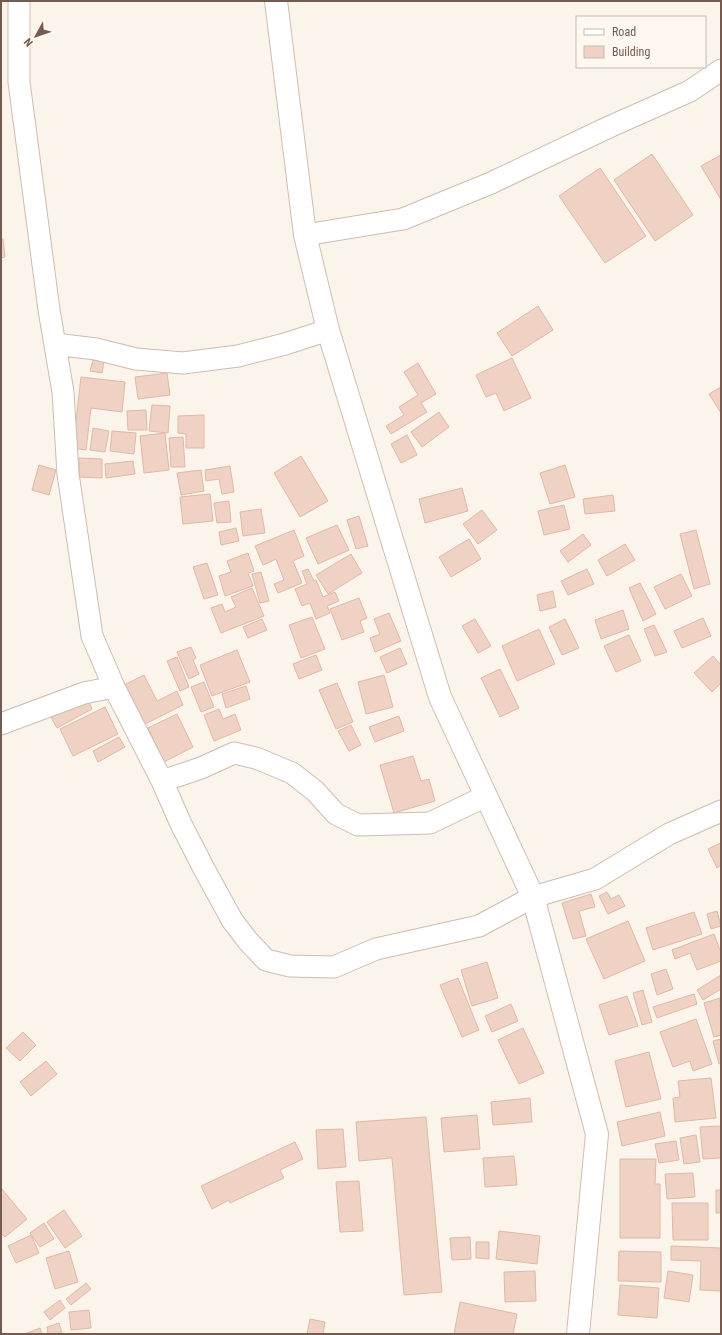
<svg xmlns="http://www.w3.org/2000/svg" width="722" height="1335" viewBox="0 0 722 1335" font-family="'Roboto Condensed',sans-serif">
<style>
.building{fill:#efd2c4;stroke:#e0b8a6}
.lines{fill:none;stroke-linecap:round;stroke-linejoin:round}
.minor-casing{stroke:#cdbcb1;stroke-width:23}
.secondary-casing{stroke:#d2bdb1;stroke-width:24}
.minor{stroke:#fff;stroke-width:21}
.secondary{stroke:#fff;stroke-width:22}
</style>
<rect width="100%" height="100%" fill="#fbf4eb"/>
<!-- building -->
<path class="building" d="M652,154l41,61 -38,26 -41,-61z
M721,155v43h-1l-19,-32z
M600,168l46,68 -41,27 -46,-67z
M1,239h2l2,18 -4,1z
M538,306l15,24 -41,26 -15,-23z
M512,358l19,40 -27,13 -8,-18 -10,4 -10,-22z
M93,360l11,2 -2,11 -12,-2z
M418,363l18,31 -15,9 6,9 -36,22 -5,-8 18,-11 -5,-8 19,-12 -14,-23z
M167,373l3,22 -32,4 -3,-22z
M81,377l44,5 -3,30 -31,-4 -5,42 -13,-2z
M721,387v26l-12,-19z
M152,405l18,1 -2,27 -19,-2z
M146,410l1,20h-19l-1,-19z
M439,412l10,15 -27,20 -11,-15z
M204,415v33h-18v-14l-8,-1v-17z
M93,428l16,3 -4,21 -15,-2z
M112,431l24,2 -2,21 -24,-3z
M165,433l4,37 -25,3 -4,-37z
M407,435l10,20 -16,8 -10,-19z
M183,437l2,30h-14l-2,-29z
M301,456l27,45 -28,16 -26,-44z
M79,458l23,1v19l-23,-1z
M133,461l2,13 -29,4 -1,-14z
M39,465l17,5 -7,25 -17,-5z
M565,465l10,32 -25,7 -10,-31z
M230,466l4,26 -12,2 -3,-15 -13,2 -1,-11z
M201,470l3,21 -23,4 -4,-22z
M462,488l6,23 -43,12 -6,-24z
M210,494l3,27 -30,3 -3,-27z
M613,495l2,16 -30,3 -2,-15z
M229,501l2,21 -14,1 -3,-20z
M564,505l6,24 -26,6 -6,-24z
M261,509l4,24 -22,3 -3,-24z
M482,510l15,20 -19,14 -15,-20z
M359,516l9,30 -12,3 -9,-29z
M337,525l12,25 -31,14 -12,-26z
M236,528l3,13 -18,4 -2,-13z
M294,530l10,26 -11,5 9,22 -24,10 -4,-9 10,-4 -8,-21 -13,6 -8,-19z
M696,530l14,54 -16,5 -14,-55z
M583,534l8,11 -23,17 -8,-11z
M469,539l12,20 -30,18 -12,-20z
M625,544l10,16 -28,16 -9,-16z
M248,553l6,18 -6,2 5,13 -28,10 -6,-20 12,-4 -4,-11z
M351,554l11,19 -34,21 -12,-19z
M207,563l11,32 -14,4 -11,-32z
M308,569l6,12 2,-1 7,17 12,-5 4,9 -12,5 3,7 -14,6 -6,-16 -8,3 -7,-17 12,-5 -5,-13z
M587,569l7,15 -26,11 -7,-14z
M261,572l8,29 -9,2 -8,-29z
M681,574l11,22 -27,13 -11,-22z
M640,583l16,31 -13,7 -14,-33z
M252,588l12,28 -43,17 -10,-25 11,-4 3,8 11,-5 -5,-10z
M553,591l3,16 -16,4 -3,-16z
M359,598l8,20 -7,3 4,11 -22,8 -12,-31z
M623,610l6,19 -28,10 -6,-19z
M389,613l12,28 -26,11 -5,-14 10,-4 -6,-15z
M312,617l13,32 -24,9 -12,-33z
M703,618l8,18 -29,12 -8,-17z
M262,619l5,11 -19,8 -5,-11z
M475,619l16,27 -13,7 -16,-27z
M565,619l14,29 -17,7 -13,-28z
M654,625l13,27 -12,4 -11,-27z
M539,629l16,35 -38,17 -15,-35z
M629,635l12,26 -25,11 -12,-26z
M191,647l5,11 -3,2 6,14 -10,5 -12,-27z
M400,648l7,16 -20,9 -7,-16z
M237,650l13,32 -38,14 -12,-31z
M316,655l6,15 -23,9 -6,-15z
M713,656l8,9v18l-9,9 -18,-19z
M177,657l12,30 -9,4 -13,-30z
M500,669l19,39 -19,9 -19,-39z
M144,675l13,26 20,-10 6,14 -40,20 -19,-40z
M384,675l9,32 -27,7 -8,-32z
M204,682l10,25 -13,5 -10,-25z
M337,683l16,39 -17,7 -17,-39z
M246,686l4,13 -24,9 -4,-14z
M87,698l5,11 -35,19 -6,-11z
M105,707l13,27 -45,22 -13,-27z
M219,709l4,10 12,-5 6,16 -27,11 -10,-26z
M177,714l16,33 -29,15 -16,-34z
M399,716l5,15 -29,11 -6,-15z
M351,725l10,20 -12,6 -11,-20z
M119,737l6,10 -27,15 -5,-11z
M413,756l8,25 8,-2 6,22 -41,12 -14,-48z
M721,843v22l-4,3 -9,-19z
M607,892l4,7 8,-4 6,11 -17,8 -9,-18z
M591,894l4,13 -16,4 7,25 -13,3 -11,-36z
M717,911l4,15 -10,3 -4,-15z
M694,912l8,22 -49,16 -7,-22z
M628,921l17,40 -41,18 -18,-40z
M714,934l7,19v8l-24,9 -7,-17 -15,6 -3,-9z
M487,962l11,36 -26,8 -11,-36z
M666,969l7,20 -16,6 -6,-21z
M721,975v14l-18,11 -6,-10z
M458,978l21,52 -17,7 -22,-52z
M643,990l9,32 -10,3 -9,-32z
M694,994l3,10 -40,14 -4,-11z
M627,996l11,30 -29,9 -10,-30z
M720,998l1,37 -7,2 -10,-34z
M511,1004l7,17 -26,11 -7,-16z
M696,1019l16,45 -19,7 -3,-10 -17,6 -13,-35z
M523,1028l21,45 -25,11 -21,-44z
M23,1032l13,13 -16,16 -14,-13z
M721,1039v24l-2,1 -6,-23z
M649,1052l12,47 -35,8 -11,-46z
M46,1061l11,13 -26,22 -11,-14z
M711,1078l5,40 -41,4 -2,-24 7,-1 -2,-16z
M530,1098l2,24 -39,3 -2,-23z
M660,1112l5,24 -43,10 -5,-24z
M477,1115l3,34 -36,3 -3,-34z
M426,1117l16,175 -38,3 -12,-137 -33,3 -3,-39z
M721,1126v32l-18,1 -3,-32z
M343,1129l3,38 -28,2 -2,-39z
M696,1135l4,27 -16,2 -4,-26z
M676,1141l3,19 -20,3 -4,-19z
M295,1142l8,17 -23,11 4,8 -54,25 -1,-3 -17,9 -11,-23z
M514,1156l3,29 -32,2 -2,-29z
M620,1159h36l-1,25h5v54h-40z
M693,1173l2,24 -28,2 -2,-25z
M359,1181l4,50 -23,1 -4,-50z
M1,1188l26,31 -22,18 -4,-4z
M716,1190h5v23h-5z
M672,1203h36v37h-35z
M64,1210l18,26 -17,12 -18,-26z
M44,1223l10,16 -14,8 -10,-14z
M499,1231l41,5 -3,28 -41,-5z
M31,1235l8,18 -23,10 -8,-17z
M470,1237l1,22 -19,1 -2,-22z
M476,1242h13v17l-13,-1z
M671,1246l50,2v43l-21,-1 1,-29 -30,-1z
M69,1251l9,31 -23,7 -9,-31z
M619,1251l42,1v30l-43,-1z
M535,1271l1,30 -31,1 -1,-30z
M668,1271l25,4 -4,27 -25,-4z
M86,1283l5,6 -20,16 -5,-6z
M620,1285l39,3 -2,30 -39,-3z
M60,1300l5,8 -15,12 -6,-8z
M460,1302l57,12 -4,20h-59z
M89,1310l2,18 -20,2 -2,-18z
M310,1319l15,3 -2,12h-16z
M59,1323l3,10 -14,1 -1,-7z
M40,1328l2,6h-17z"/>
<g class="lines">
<defs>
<path id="minor" d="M19,1v81l30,228 14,82 5,82 24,162 22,51 48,94 19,43 22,43 29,53 16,21 18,19 24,6 44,1 42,-18 103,-23 54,-29 62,-18 74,-45 52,-23
M305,235l98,-16 88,-36 118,-56 81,-36 31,-21
M55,344l41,5 40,10 47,4 55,-7 47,-12 43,-14
M1,724l83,-31 30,-6
M162,781l39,-13 33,-15 22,5 36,15 23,18 21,23 22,11 72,-2 56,-27"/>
<path id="secondary" d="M276,1l29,234 23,95 112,367 93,200 64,237 -19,200"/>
</defs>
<!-- minor casing -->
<use href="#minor" class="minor-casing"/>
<!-- secondary casing -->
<use href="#secondary" class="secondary-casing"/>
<!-- minor -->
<use href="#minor" class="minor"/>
<!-- secondary -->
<use href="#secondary" class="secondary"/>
</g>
<!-- border -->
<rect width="722" height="1335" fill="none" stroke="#755a4f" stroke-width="4"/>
<!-- legend -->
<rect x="576" y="16" width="130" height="52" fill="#fef8f1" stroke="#c7b9b0"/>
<rect x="584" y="29" width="20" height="6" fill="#ffffff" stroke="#c7b9b0"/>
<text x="612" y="36" font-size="12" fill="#755a4f">Road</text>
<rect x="584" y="46" width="20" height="12" fill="#efd2c4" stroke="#c7b9b0"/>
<text x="612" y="56" font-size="12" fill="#755a4f">Building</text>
<!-- north arrow -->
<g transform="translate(36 36) rotate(230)" stroke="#fef8f1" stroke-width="3" paint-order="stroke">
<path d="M0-3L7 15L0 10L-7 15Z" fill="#755a4f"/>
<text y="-6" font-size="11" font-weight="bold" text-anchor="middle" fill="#755a4f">N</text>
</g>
</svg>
